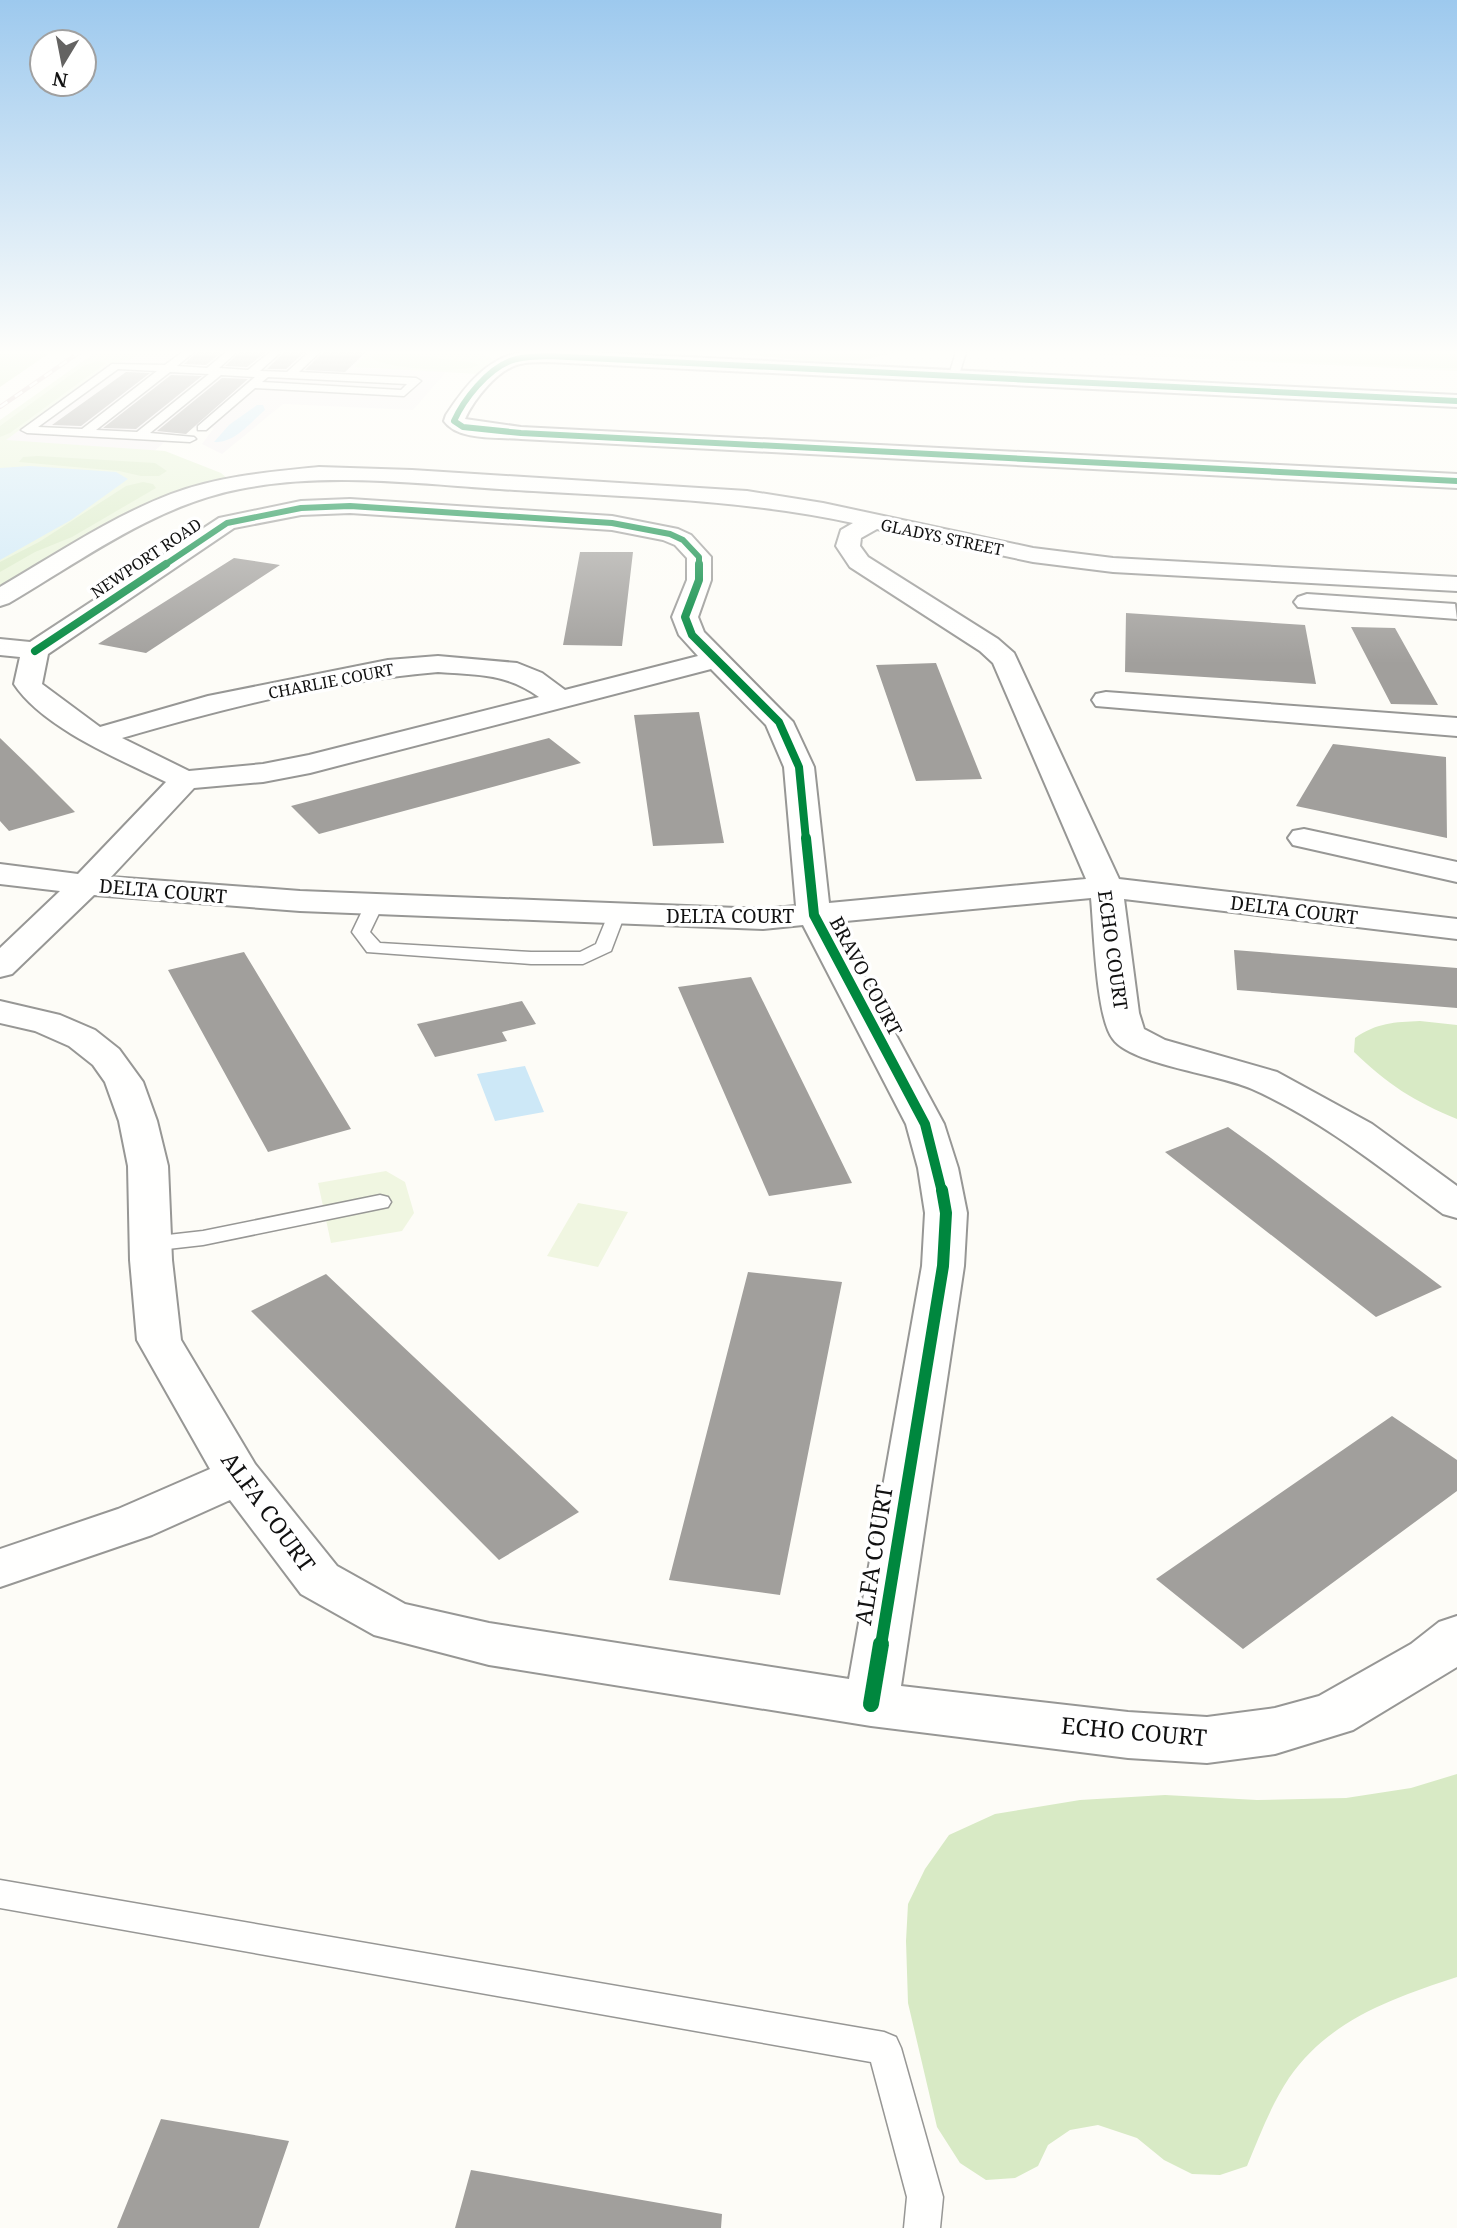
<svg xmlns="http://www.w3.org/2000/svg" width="1457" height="2228" viewBox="0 0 1457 2228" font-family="'Noto Serif',serif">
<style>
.industrial{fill:#f5f0f3}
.green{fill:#e7f3d7}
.forest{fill:#d8eac5}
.pitch{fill:#f0f6e1}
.water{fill:#cde8f7}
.building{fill:#a19f9c}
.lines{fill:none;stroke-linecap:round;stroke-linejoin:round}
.lane-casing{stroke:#979795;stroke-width:3}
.street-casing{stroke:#979795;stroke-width:4}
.lane{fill:#fffffe;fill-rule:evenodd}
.street{fill:#fffffe;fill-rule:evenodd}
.rail-casing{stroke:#d9c6c7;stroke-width:4.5}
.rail{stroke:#fff;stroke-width:2.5;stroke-dasharray:9;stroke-linecap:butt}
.cycleway-far4-casing{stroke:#fff;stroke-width:9}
.cycleway-far3-casing{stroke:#fff;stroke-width:11}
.cycleway-far2-casing{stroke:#fff;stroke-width:14}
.cycleway-far1-casing{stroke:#fff;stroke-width:17}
.cycleway-casing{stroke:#fff;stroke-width:20}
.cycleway-far4{stroke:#00873e;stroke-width:6}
.cycleway-far3{stroke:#00873e;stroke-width:8}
.cycleway-far2{stroke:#00873e;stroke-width:10}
.cycleway-far1{stroke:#00873e;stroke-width:12}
.cycleway{stroke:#00873e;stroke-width:16}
.labels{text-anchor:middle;stroke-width:7;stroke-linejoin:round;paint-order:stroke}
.far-street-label{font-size:16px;fill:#111;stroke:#fff}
.street-label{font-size:19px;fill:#111;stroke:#fff}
.near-street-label{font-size:23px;fill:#111;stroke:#fff}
</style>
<rect width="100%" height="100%" fill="#fdfcf7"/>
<!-- industrial -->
<path class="industrial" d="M123,352h249l81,12 -40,46 -130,-6 -61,50 -20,-10 12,-16h-21l-8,6 -10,-1 -23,20 -152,-11z"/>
<!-- green -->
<path class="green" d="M96,352h45l-9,7 -23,5 -103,76 159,11 56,22 6,5 -80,25 -147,84v-167z
M369,352c21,0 116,-6 124,8l-14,14 -125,-7z
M1053,352h404v19z"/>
<!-- forest -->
<path class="forest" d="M0,352h51l-51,35z
M375,352c32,0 62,7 96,10l8,3c-15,9 -93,4 -107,-7z
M726,352h171l-35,8 -48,2z
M1103,352h354v16h-17z
M97,361l9,2 -96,70 -10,4v-11l83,-60z
M38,456l117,7 12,8 -8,5h-18l-22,-5 -100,-9 4,-5z
M143,482l10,2 3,4 -84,49 -37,15 -35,20v-10l39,-20 87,-56z
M1420,1021l37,4v94c-42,-17 -70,-35 -103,-67l1,-14c21,-15 40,-16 65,-17z
M1457,1774v203c-64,21 -128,43 -168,101 -18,27 -30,59 -42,88l-27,9 -28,-1 -28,-14 -27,-22 -39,-13 -28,5 -22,15 -10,21 -23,12 -29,2 -26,-17 -23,-36 -29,-124 -2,-62 2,-37 17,-35 24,-34 46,-21 85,-14 85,-5 92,5 89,-2 65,-10z"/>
<!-- pitch -->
<path class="pitch" d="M386,1171l19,11 9,31 -12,18 -71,12 -13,-60z
M578,1203l50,9 -30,55 -51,-11z"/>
<!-- water -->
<path class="water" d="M257,405h6l2,5c-14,12 -31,34 -51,32l15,-17z
M30,466l86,6 12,7 -57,41 -71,40v-92z
M525,1066l19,46 -49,9 -18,-47z"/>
<!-- building -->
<path class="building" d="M197,352h25l-16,13 -22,-1z
M240,352h26l-19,15 -22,-1z
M284,352h21l-19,17h-19z
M323,352h43l-21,20 -40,-2z
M126,372l24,1 -69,53 -29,-1z
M171,375l31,1 -66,53 -33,-1z
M222,378l26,1 -62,55 -29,-3z
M580,552h53l-11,94 -59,-1z
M234,558l46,7 -134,88 -48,-9z
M1126,613l179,12 11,59 -191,-12z
M1351,627l44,1 43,77 -47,-1z
M936,663l16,41 30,75 -66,2 -40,-116z
M699,712l25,131 -71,3 -19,-131z
M0,738l32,31 43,43 -66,19 -9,-10z
M549,738l32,25 -262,71 -28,-28z
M1333,744l113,13 1,81 -151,-32z
M1234,950l223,18v40l-220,-18z
M244,952l107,177 -83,23 -100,-182z
M751,977l59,120 42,86 -83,13 -91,-209z
M522,1001l14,23 -34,8 5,9 -72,16 -18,-33z
M1228,1127l39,28 175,132 -66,30 -211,-165z
M748,1272l94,10 -62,313 -111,-15z
M326,1274l38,36 215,202 -80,48 -248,-249z
M1392,1416l65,44v31l-214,158 -87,-70z
M161,2119l128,22 -30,87h-142z
M471,2170l251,44 -1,14h-266z"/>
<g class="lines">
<defs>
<path id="lane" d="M182,352h12l-17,14 30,2 19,-16h11l-18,16 29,2 22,-18h11l-21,19 27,1 22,-20h11l-21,20 117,6 5,3 -17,15 -149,-8 -49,42h-8v-4l57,-49 -34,-2 -71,58 44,4 2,2 -6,3 -163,-9 -6,-3 91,-66 53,1zM118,369l39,2 -75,58 -44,-2zM170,372l39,2 -72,58 -41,-2zM268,377l139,7 -6,6 -139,-8z
M956,352h10l-7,23 -5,3 -5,-3z
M374,900l9,5 -13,27 10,11 151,9h49l16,-8 14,-34 6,-1 9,5 -14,37 -28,13h-52l-164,-12 -15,-20 13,-27z
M380,1195l8,2 3,5 -3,5 -185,38 -53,6 -8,-2 -3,-5 3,-5 8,-2 53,-6z
M0,1880l884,152 12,5 5,11 42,149 -3,31h-36l3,-31 -36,-135 -871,-154z"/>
<path id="street" d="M522,352h62l873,43v12l-909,-45c-9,0 -19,0 -28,2 -22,5 -46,35 -55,55l56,8 936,47v14l-936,-49c-23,-2 -63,2 -77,-18l2,-6c19,-29 41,-57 76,-63z
M319,467l93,3 335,21 76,12 210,45 80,10 344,19v14l-344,-19 -80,-10 -156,-33 -16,9 -1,8 8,11 130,82 16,14 105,226 338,40v20l-333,-40 15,114 5,16 21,11 112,32 95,52 85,62v32l-14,-4c-61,-45 -121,-94 -191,-125 -32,-15 -120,-24 -139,-50 -17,-21 -19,-110 -22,-141l-256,24 109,202 14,44 9,45 -3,53 -63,420 227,26 79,5 68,-9 44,-12 92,-52 28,-22 18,-6v51l-104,63 -78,24 -68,9 -79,-5 -257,-32 -382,-61 -115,-30 -73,-41 -71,-94 -78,35 -152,52v-38l118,-40 92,-40 -73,-129 -7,-80 -2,-94 -9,-45 -14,-39 -12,-17 -24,-19 -34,-15 -35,-8v-22l60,14 35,15 24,19 24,33 14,39 11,45 4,94 9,80 74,124 82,102 68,38 84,19 360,56 73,-413 3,-53 -7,-45 -12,-44 -103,-199 -40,4 -463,-18 -206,-16 -82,79 -12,3v-29l60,-57 -60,-7v-20l78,10 88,-92c-47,-23 -123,-54 -152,-98l6,-27 -20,-2v-16l30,3 189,-124 82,-17 49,-2 262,17 66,13 13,6 20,22v23l-13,37 6,15 89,90 21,45 15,136 257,-24 -93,-216 -13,-12 -130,-84 -14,-21 5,-16 12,-7c-111,-24 -225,-26 -338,-33 -89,-5 -185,-19 -275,-1 -84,16 -158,71 -231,114l-9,3v-19c55,-32 111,-70 171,-93 48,-18 98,-22 148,-27zM350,513l262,17 51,10 12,5 12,13v22l-15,37 7,18 19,21 -133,34 -23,-17 -25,-10 -79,-7 -50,4 -180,36 -108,31 -58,-43 6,-30 186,-126 67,-13zM711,669l55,56 18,42 12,139 -33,3 -463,-18 -189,-14 83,-89 69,-6 47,-9zM438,672c39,3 68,1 101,25l-230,58 -46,9 -74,7 -67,-33c103,-30 209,-57 316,-66z
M1307,594l148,10 2,15 -159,-12 -4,-5 4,-5z
M1106,692l351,26v18l-361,-30 -4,-6 4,-6z
M1304,829l153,33v20l-164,-37 -5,-7 5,-7z"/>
</defs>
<!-- lane casing -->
<use href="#lane" class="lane-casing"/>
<!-- street casing -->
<use href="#street" class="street-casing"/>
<!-- lane -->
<use href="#lane" class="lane"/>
<!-- street -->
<use href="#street" class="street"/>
<defs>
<path id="rail" d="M0,407l80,-55"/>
</defs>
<!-- rail casing -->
<use href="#rail" class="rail-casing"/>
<!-- rail -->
<use href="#rail" class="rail"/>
<defs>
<path id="cycleway-far4" d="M1457,401l-909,-45c-13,1 -26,0 -38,5 -23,9 -46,38 -56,60l9,6 58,6 936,48
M163,566l64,-43 74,-15 49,-2 262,17 58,11 13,6 16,17v9"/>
<path id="cycleway-far3" d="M699,564v16l-14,37 7,18 87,87 20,45 7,73
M35,651l131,-87"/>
<path id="cycleway-far2" d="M806,838l8,77 111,209 17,68"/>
<path id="cycleway-far1" d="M881,1645l62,-379 3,-53 -4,-23"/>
<path id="cycleway" d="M871,1704l10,-60"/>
</defs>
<!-- cycleway-far4 casing -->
<use href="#cycleway-far4" class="cycleway-far4-casing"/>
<!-- cycleway-far3 casing -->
<use href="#cycleway-far3" class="cycleway-far3-casing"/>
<!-- cycleway-far2 casing -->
<use href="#cycleway-far2" class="cycleway-far2-casing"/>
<!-- cycleway-far1 casing -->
<use href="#cycleway-far1" class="cycleway-far1-casing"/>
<!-- cycleway casing -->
<use href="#cycleway" class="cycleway-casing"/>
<!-- cycleway-far4 -->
<use href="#cycleway-far4" class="cycleway-far4"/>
<!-- cycleway-far3 -->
<use href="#cycleway-far3" class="cycleway-far3"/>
<!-- cycleway-far2 -->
<use href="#cycleway-far2" class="cycleway-far2"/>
<!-- cycleway-far1 -->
<use href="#cycleway-far1" class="cycleway-far1"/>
<!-- cycleway -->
<use href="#cycleway" class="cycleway"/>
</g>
<!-- sky -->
<linearGradient id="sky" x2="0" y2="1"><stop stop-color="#9dc9ee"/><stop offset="0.53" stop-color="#fefefb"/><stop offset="1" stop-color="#fefefb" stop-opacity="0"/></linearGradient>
<rect width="1457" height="664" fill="url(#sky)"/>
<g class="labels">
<!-- far-street labels -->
<g class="far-street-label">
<text transform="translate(942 537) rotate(12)" y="6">GLADYS STREET</text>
<text transform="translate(146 558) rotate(-34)" y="6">NEWPORT ROAD</text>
<text transform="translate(331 681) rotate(-11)" y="6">CHARLIE COURT</text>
</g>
<!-- street labels -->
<g class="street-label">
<text transform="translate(163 891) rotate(5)" y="7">DELTA COURT</text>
<text transform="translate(1294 910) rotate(7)" y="7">DELTA COURT</text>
<text x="730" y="923">DELTA COURT</text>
<text transform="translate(1113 950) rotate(82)" y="7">ECHO COURT</text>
<text transform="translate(866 976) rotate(62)" y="7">BRAVO COURT</text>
</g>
<!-- near-street labels -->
<g class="near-street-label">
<text transform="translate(268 1512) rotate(54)" y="8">ALFA COURT</text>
<text transform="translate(874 1555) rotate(-81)" y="8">ALFA COURT</text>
<text transform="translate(1134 1732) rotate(5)" y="8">ECHO COURT</text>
</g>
</g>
<!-- north arrow -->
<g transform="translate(63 63) rotate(190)"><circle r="33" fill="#ffffff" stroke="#a0a0a0" stroke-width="2"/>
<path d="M0-5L12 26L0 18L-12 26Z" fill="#646362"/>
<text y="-10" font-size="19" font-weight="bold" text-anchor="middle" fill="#111111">N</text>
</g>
</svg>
